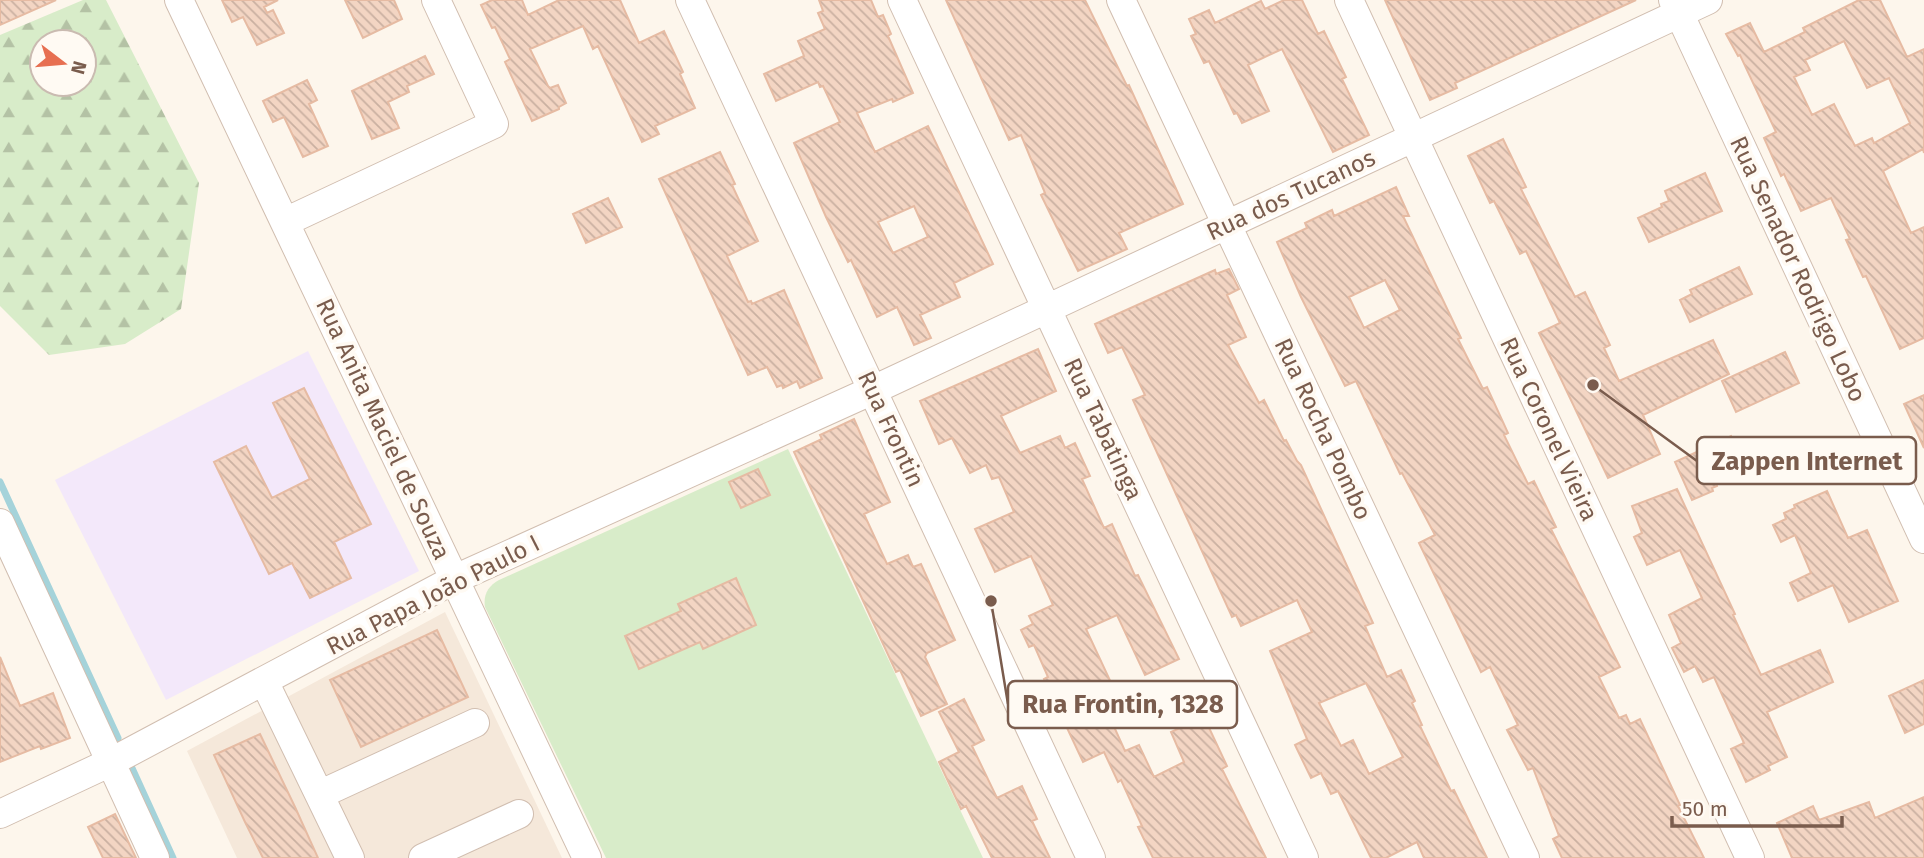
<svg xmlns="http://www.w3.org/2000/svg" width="1924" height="858" viewBox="0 0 1924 858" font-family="'Fira Sans',sans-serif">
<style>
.residential{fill:#f5e8da}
.education{fill:#f3e8fa}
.grass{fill:#d8ecc9}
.forest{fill:url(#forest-firs);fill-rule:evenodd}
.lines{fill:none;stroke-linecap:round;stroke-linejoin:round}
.stream{stroke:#a5d3da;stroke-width:7}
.building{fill:url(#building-back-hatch);stroke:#e6bba3;stroke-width:2;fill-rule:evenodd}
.minor-casing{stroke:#d1beb0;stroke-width:30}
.minor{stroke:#fff;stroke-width:28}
.labels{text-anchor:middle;stroke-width:7;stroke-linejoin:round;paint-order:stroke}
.street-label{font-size:24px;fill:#7a5c4d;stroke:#fffaf3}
.leader{fill:none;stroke:#7a5c4d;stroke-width:2.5}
.callout-dot{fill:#7a5c4d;stroke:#fffaf3;stroke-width:2.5}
.callout{fill:#fffaf3;stroke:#7a5c4d;stroke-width:2.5}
.callout-label{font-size:26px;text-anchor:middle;font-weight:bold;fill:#7a5c4d}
</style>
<defs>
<pattern id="forest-firs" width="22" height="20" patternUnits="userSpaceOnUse" patternTransform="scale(1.75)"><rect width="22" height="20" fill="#d8ecc9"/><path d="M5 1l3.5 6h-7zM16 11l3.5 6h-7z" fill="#b4c2a5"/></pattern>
<pattern id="building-back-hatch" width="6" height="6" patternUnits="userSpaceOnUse" patternTransform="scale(1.75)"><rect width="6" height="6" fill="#f3d5c3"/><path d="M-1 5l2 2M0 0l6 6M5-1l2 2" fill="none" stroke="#cab0a1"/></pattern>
</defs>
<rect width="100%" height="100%" fill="#fdf6ec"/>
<!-- residential -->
<path class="residential" d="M445,612l117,246h-325l-50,-107z"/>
<!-- education -->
<path class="education" d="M308,351l111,220 -253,129 -111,-220z"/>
<!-- grass -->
<path class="grass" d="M788,449l195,409h-377l-121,-251c-2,-12 3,-21 14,-27z"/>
<!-- forest -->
<path class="forest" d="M83,0h23l93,183 -18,126 -56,35 -76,11 -49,-49v-271zM42,42h42v42h-42z"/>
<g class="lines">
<!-- stream -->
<path class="stream" d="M0,482l118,256
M131,766l42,92"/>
</g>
<!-- building -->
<path class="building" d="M0,0h56l-56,25z
M222,0h56l-14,7 3,6 6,-3 11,23 -27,12 -14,-28 -11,5z
M345,0h49l8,19 -39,19z
M492,0h30l6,15 31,-15h61l19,43 25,-12 19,41 -3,2 15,34 -40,18 4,8 -17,8 -44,-96 -5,3 -10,-23 -53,23 18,37 2,2 8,-3 8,18 -7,4v2l-27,12 -27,-59 5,-3 -15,-32 -3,1 -11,-23z
M819,0h52l7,17 5,-2 8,19 -3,2 25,57 -20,9 -1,-3 -35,14 18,39 53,-26 65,138 -39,19 6,14 -40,18 11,23 -17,7 -17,-38 -20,10 -26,-57 -3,2 -22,-45 -32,-74 46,-21 -17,-36 -3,1 -2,-5 -42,19 -12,-27 40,-18 -6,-15 27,-12 -7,-16 5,-2zM914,206l14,31 -35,16 -15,-31z
M946,0h139l42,86 2,-1 54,119 -64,29 8,16 -49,22 -37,-76 4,-2 -24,-58 -12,5z
M1284,0h18l16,34 6,-3 22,46 -4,2 27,56 -36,17 -51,-103 -34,16 21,46 -27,12 -5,-10 -3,1 -25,-53 -5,2 -13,-27 5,-2 -7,-15 20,-9 6,13 46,-22 4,8z
M1385,0h251l-181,83 2,5 -27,12z
M1859,0h21l27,57 17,-8v104l-1,-4 -40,22 28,62 13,-6v111l-24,11 -34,-73 -3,1 -17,-37 4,-1 -19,-41 -30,13 -17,-37 -3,2 -17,-38 12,-6 -36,-77 -2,1 -12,-22 24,-11 14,29 41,-20 -2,-4zM1844,41l23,47 22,-10 21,45 -36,20 -2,-5 -17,8 -21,-42 -22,11 -18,-38 16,-7 -5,-10z
M425,56l9,18 -27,12 2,6 -21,10 11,26 -27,11 -20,-48z
M307,80l10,20 -8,4 19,42 -25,11 -19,-40 -11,5 -10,-21z
M1503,139l23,48 -5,2 54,108 10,-5 25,53 -6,3 15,33 94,-41 16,34 -86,41 17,39 -52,24 -69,-145 21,-10 -34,-72 -6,3 -26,-53 -4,2 -22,-47z
M720,152l15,32 -3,1 26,56 -31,15 21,46 3,-1 1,3 32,-14 38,88 -22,10 -3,-7 -14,7 -1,-3 -5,2 -10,-20 -19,8 -89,-196z
M1705,173l17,38 -73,31 -11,-24 24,-11 -1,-3 8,-3 -4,-10z
M1396,187l13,29h-6l58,122 -3,1 25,50 4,-2 21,46 -4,2 24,49 6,-3 22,46 -5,2 69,138 -21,10 20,41 7,-3 4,9 10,-5 40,86 -2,1 26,52h-142l-9,-19 6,-3 -26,-68 -5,2 -21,-40 11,-5 -28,-58 -9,5 -62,-129 16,-8 -33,-62 -2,1 -44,-93 -11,5 -44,-89 -24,-55 30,-14 -2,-5 27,-13 2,6zM1385,280l15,30 -36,18 -15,-31z
M608,198l14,29 -36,16 -13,-29z
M1739,267l13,27 -62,28 -10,-22 12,-6 -2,-4z
M1229,269l10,20 -12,6 19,42 -18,8 31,58 5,-3 20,41 2,-1 11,21 4,4 72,158 -8,3 22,51 14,-7 14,31 -3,2 10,22 -2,1 31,65 3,-1 33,68h-63l-7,-16 -31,16h-15l-33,-67 -7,3 -10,-21 -10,5 -16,-33 12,-6 -37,-88 42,-19 -15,-32 -56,26 -5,-11 -4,2 -99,-217 12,-5 -23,-48 -14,6 -13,-29 120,-54 1,4zM1366,683l37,74 -34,17 -16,-34 -12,6 -22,-43z
M1038,349l18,42 -55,25 19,37 40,-17 5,12 10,-5 15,33 -8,3 22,49 8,-4 23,52 3,-1 41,84 -34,16 -28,-60 -31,14 28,60 -11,6 1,2 -3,1 24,53 14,-6 15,32 30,-15 -13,-30 33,-15 23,49 -5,3 44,89h-113l-15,-31 4,-1 -21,-46 -3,2 -14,-30 -21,10 -39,-83 4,-2 -14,-32 -5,2 -8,-17 12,-6 -4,-8 24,-11 -22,-49 -36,16 -20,-43 39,-17 -15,-35 -7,2 -6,-14 -16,8 -18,-35 -13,6 -19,-43z
M1785,352l14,31 -63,29 -14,-31z
M304,388l67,136 -37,18 17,36 -41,20 -18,-35 -23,11 -55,-112 32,-16 26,52 38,-19 -37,-76z
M1924,395v53l-20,-44z
M854,419l36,83 -26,12 23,50 21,-9 5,12 8,-3 34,76 -28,13 -2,4 22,47 -26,12 -21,-46 -4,2 -102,-220 28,-13 -2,-4z
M1731,436l15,34 -30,13 1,3 -5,2 1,3 -21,9 -17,-38z
M758,469l12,26 -29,13 -12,-26z
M1677,489l58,125 -2,1 28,60 59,-25 13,32 -66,30 20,45 -19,9 2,4 -24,12 -15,-33 13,-6 -30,-66 -11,5 -8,-16 -11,6 -12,-24 9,-5 -12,-28 33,-17 -22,-48 -33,15 -13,-28 8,-4 -10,-27z
M1827,491l21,47 19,-8 31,71 -49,21 -16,-37 -35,16 -8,-18 21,-10 -16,-38 -14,7 -8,-17 13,-6 -2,-6 11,-5 -1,-3z
M736,578l20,47 -53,24 -3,-7 -61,27 -14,-33 56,-25 -3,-7z
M437,630l31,67 -107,50 -31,-67z
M0,657l20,49 33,-13 17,45 -29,11 -1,-3 -40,16z
M1924,680v44l-19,9 -16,-37z
M964,699l20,41 -12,6 25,52 25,-12 15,33 -5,2 18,37h-58l-26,-52 -5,3 -22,-47 20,-10 -20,-40z
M260,734l35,73 23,51h-55l-18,-36 -31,-67z
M1924,797v61h-132l-15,-35 36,-17 6,14 50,-18 6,16z
M115,814l21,44h-33l-15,-31z"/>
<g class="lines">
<defs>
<path id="minor" d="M179,0l408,858
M690,0l401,858
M902,0l402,858
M1121,0l404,858
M1349,0l401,858
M1673,0l251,539
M285,222l209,-98 -58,-124
M0,523l155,335
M264,681l86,177
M321,794l154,-71
M0,814l111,-52 344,-183 418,-189 835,-390
M423,858l96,-44"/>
</defs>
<!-- minor casing -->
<use href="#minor" class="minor-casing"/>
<!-- minor -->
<use href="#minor" class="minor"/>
</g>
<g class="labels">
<!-- street labels -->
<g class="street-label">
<text transform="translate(1291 195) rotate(-25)" y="8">Rua dos Tucanos</text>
<text transform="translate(1798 269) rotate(65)" y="8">Rua Senador Rodrigo Lobo</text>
<text transform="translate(383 429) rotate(65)" y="8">Rua Anita Maciel de Souza</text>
<text transform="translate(891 429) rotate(65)" y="8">Rua Frontin</text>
<text transform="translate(1103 429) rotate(65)" y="8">Rua Tabatinga</text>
<text transform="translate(1323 429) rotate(65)" y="8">Rua Rocha Pombo</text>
<text transform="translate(1549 429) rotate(65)" y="8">Rua Coronel Vieira</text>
<text transform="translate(433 595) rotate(-27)" y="8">Rua Papa João Paulo I</text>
</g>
</g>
<!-- callouts -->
<path class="leader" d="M1593 385L1697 461M991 601L1008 704"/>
<g class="callout-dot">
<circle cx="1593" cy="385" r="7"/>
<circle cx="991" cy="601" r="7"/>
</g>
<g class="callout">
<rect x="1697" y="437" width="219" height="47" rx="7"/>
<rect x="1008" y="681" width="229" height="47" rx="7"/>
</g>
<g class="callout-label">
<text x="1807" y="470">Zappen Internet</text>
<text x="1123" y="713">Rua Frontin, 1328</text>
</g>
<!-- north arrow -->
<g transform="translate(63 63) rotate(106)"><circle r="33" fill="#fffaf3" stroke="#cabbb1" stroke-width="2"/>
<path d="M0-5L12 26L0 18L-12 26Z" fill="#e76f51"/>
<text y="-10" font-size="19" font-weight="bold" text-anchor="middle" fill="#7a5c4d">N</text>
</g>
<!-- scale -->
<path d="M1672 816v10h170v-10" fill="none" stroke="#7a5c4d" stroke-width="3.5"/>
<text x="1682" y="816" font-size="21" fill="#7a5c4d" stroke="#fffaf3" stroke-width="5" paint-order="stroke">50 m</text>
</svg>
